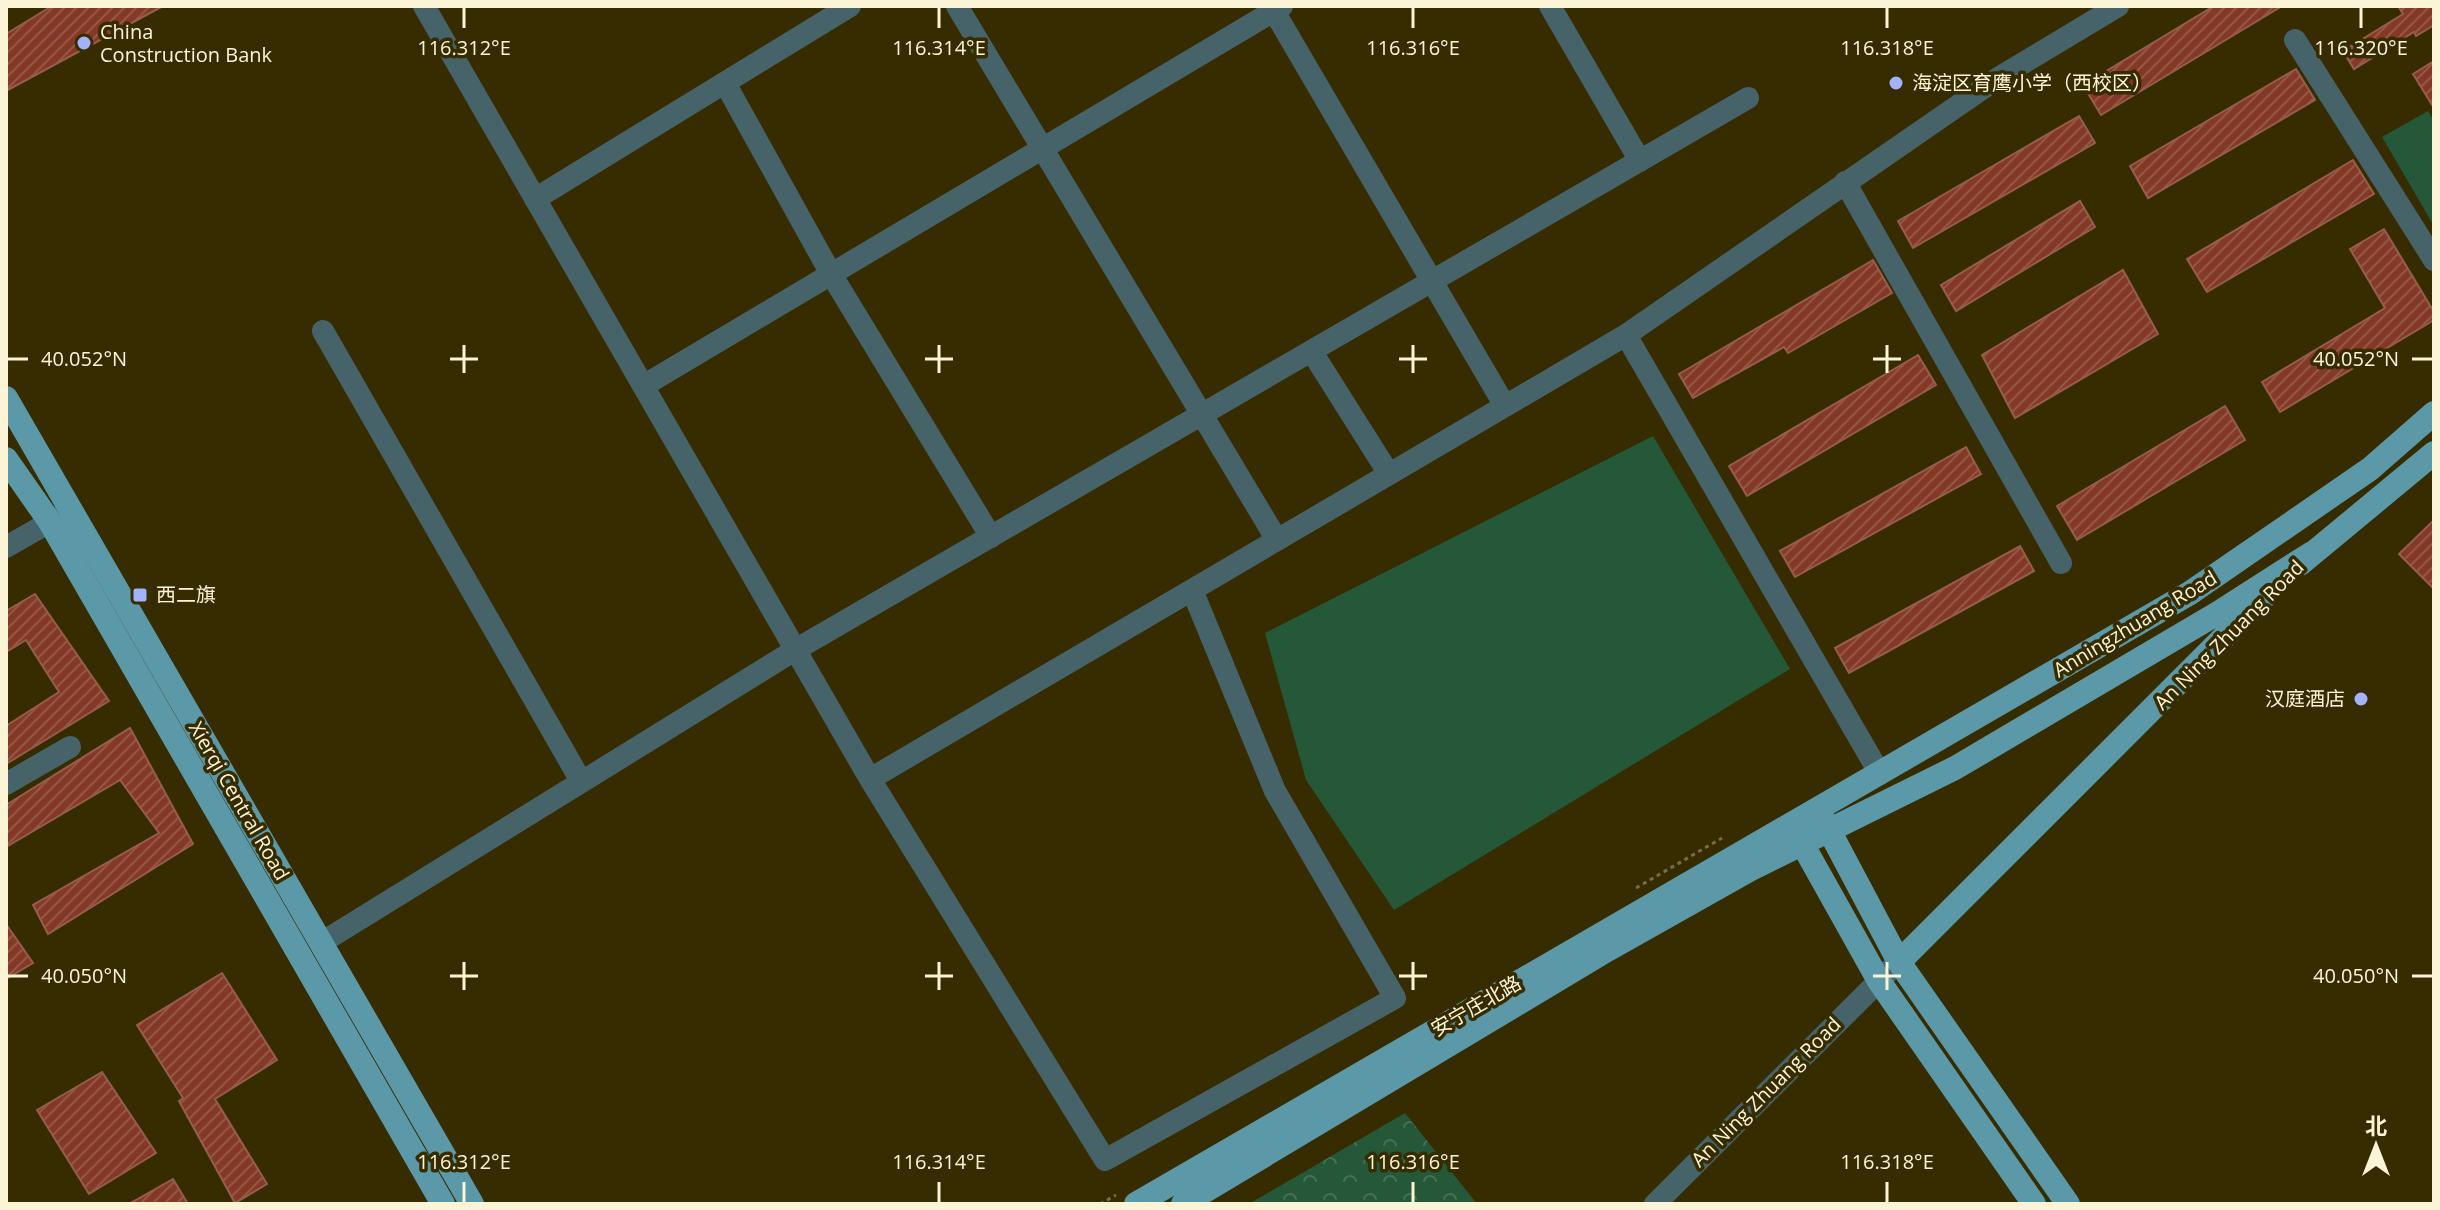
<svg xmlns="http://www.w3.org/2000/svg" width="2440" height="1210" viewBox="0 0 2440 1210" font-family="'Open Sans','Noto Sans SC',sans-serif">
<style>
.green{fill:#255739}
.park{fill:url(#park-crowns)}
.building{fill:url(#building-hatch);stroke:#965d4e;stroke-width:2}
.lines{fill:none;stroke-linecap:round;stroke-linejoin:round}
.path{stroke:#786f48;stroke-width:3;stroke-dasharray:4 4;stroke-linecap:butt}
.minor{stroke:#47636a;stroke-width:22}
.major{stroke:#5b99a8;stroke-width:24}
.ticks{fill:none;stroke:#fcf4d7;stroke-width:3}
.poi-dot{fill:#a3b2fc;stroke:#362c00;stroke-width:3}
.labels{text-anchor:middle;stroke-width:7;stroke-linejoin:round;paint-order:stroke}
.poi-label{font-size:20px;fill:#fcf4d7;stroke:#362c00;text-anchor:start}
.street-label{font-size:20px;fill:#fcf4d7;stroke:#362c00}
.ticks-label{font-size:20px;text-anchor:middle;fill:#fcf4d7;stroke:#362c00;stroke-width:7;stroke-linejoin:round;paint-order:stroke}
</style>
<defs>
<pattern id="park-crowns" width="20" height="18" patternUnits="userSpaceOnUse" patternTransform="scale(2)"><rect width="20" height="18" fill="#255739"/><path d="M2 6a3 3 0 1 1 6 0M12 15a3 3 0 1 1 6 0" fill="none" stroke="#467055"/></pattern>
<pattern id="building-hatch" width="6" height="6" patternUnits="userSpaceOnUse" patternTransform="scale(2)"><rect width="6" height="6" fill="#843926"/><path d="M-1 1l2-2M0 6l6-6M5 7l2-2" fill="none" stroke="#965645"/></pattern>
</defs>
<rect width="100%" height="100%" fill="#362c00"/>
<!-- green -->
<path class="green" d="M2428,111l6,10v105l-52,-89z
M1653,436l137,233 -396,241 -88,-130 -41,-147z"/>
<!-- park -->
<path class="park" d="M1405,1113l72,91h-228z"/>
<!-- building -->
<path class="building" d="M52,6h111l-157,85v-57z
M2214,6h68l-181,109 -18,-30z
M2398,6h36v19l-18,11 -2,-4 -60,37 -11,-18 60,-37z
M2434,61v47l-21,-34z
M2296,69l19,31 -167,98 -18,-32z
M2079,116l16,27 -182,105 -15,-27z
M2353,160l21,34 -167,98 -20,-33z
M2080,201l15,26 -139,84 -15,-26z
M2384,229l50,83v8l-154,92 -18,-30 123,-74 -35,-59z
M1873,260l19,33 -104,60 -4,-6 -91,51 -14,-24z
M2123,270l35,64 -143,84 -33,-63z
M1918,355l18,30 -189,111 -18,-30z
M2225,406l20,34 -168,100 -20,-34z
M1966,447l15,27 -186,103 -15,-26z
M2434,520v69l-35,-35z
M2020,546l14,25 -185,102 -14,-25z
M35,594l74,107 -103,63v-38l53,-34 -33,-52 -20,12v-41z
M130,728l63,116 -145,90 -15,-29 126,-72 -39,-53 -114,67v-42z
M6,924l27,39 -27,16z
M222,973l55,87 -62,39 52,85 -32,19 -56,-102 4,-3 -46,-73z
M102,1072l54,81 -67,41 -52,-84z
M173,1179l15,25h-59z"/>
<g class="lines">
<!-- path -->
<path class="path" d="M1636,888l86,-50
M1100,1204l16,-9"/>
<!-- minor -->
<path class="minor" d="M424,6l446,773 235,381 290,-162 -120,-207 -83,-201
M957,6l320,534
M1271,6l234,400
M1550,6l90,155
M2295,40l139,220
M725,83l106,191 160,263
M1845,182l216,381
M535,199l315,-193
M323,331l258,450
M1626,335l254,439
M1312,352l77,122
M643,386l639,-380
M6,547l58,-33
M870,779l756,-444 369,-255 123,-74
M6,784l64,-37
M321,943l474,-293 953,-552
M1655,1204l237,-236"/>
<!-- major -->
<path class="major" d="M6,398l466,806
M6,459l44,63 393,682
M2300,564l134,-111
M1821,815l78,147 169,242
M1794,829l85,152 155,223
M1899,962l365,-365
M1136,1204l1054,-611 180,-124 64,-56
M1183,1204l424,-254 142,-80 206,-102 263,-155 94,-60"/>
</g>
<!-- ticks -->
<path class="ticks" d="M464,8v20M939,8v20M1413,8v20M1887,8v20M2361,8v20M464,345v28M939,345v28M1413,345v28M1887,345v28M8,359h20M450,359h28M925,359h28M1399,359h28M1873,359h28M2412,359h20M464,962v28M939,962v28M1413,962v28M1887,962v28M8,976h20M450,976h28M925,976h28M1399,976h28M1873,976h28M2412,976h20M464,1182v20M939,1182v20M1413,1182v20M1887,1182v20"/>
<!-- markers -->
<g class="poi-dot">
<circle cx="84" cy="43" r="8"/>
<circle cx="1896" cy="83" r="8"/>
<rect x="132" y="587" width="16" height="16" rx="4"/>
<circle cx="2361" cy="699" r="8"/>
</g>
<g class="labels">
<!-- poi labels -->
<g class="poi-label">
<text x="100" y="39">China<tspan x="100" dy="23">Construction Bank</tspan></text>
<text x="1912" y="90">海淀区育鹰小学（西校区）</text>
<text x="156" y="602">西二旗</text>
<text x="2345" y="706" text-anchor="end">汉庭酒店</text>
</g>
<!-- street labels -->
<g class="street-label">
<text transform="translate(2135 624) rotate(-31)" y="7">Anningzhuang Road</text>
<text transform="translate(2229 635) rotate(-45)" y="7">An Ning Zhuang Road</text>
<text transform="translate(239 801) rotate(60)" y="7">Xierqi Central Road</text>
<text transform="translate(1476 1006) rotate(-30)" y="7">安宁庄北路</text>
<text transform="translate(1766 1092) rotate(-45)" y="7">An Ning Zhuang Road</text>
</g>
</g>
<g class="ticks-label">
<text x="464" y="55">116.312°E</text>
<text x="939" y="55">116.314°E</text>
<text x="1413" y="55">116.316°E</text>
<text x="1887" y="55">116.318°E</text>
<text x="2361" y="55">116.320°E</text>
<text x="84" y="366">40.052°N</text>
<text x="2356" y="366">40.052°N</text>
<text x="84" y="983">40.050°N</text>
<text x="2356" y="983">40.050°N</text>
<text x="464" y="1169">116.312°E</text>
<text x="939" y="1169">116.314°E</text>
<text x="1413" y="1169">116.316°E</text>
<text x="1887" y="1169">116.318°E</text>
</g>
<!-- border -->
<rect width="2440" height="1210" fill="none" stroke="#fcf4d7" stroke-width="16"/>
<!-- north arrow -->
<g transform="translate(2376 1146)" stroke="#362c00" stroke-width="6" paint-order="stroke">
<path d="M0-6L14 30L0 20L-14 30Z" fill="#fcf4d7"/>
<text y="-12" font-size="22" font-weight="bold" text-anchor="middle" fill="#fcf4d7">北</text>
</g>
</svg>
